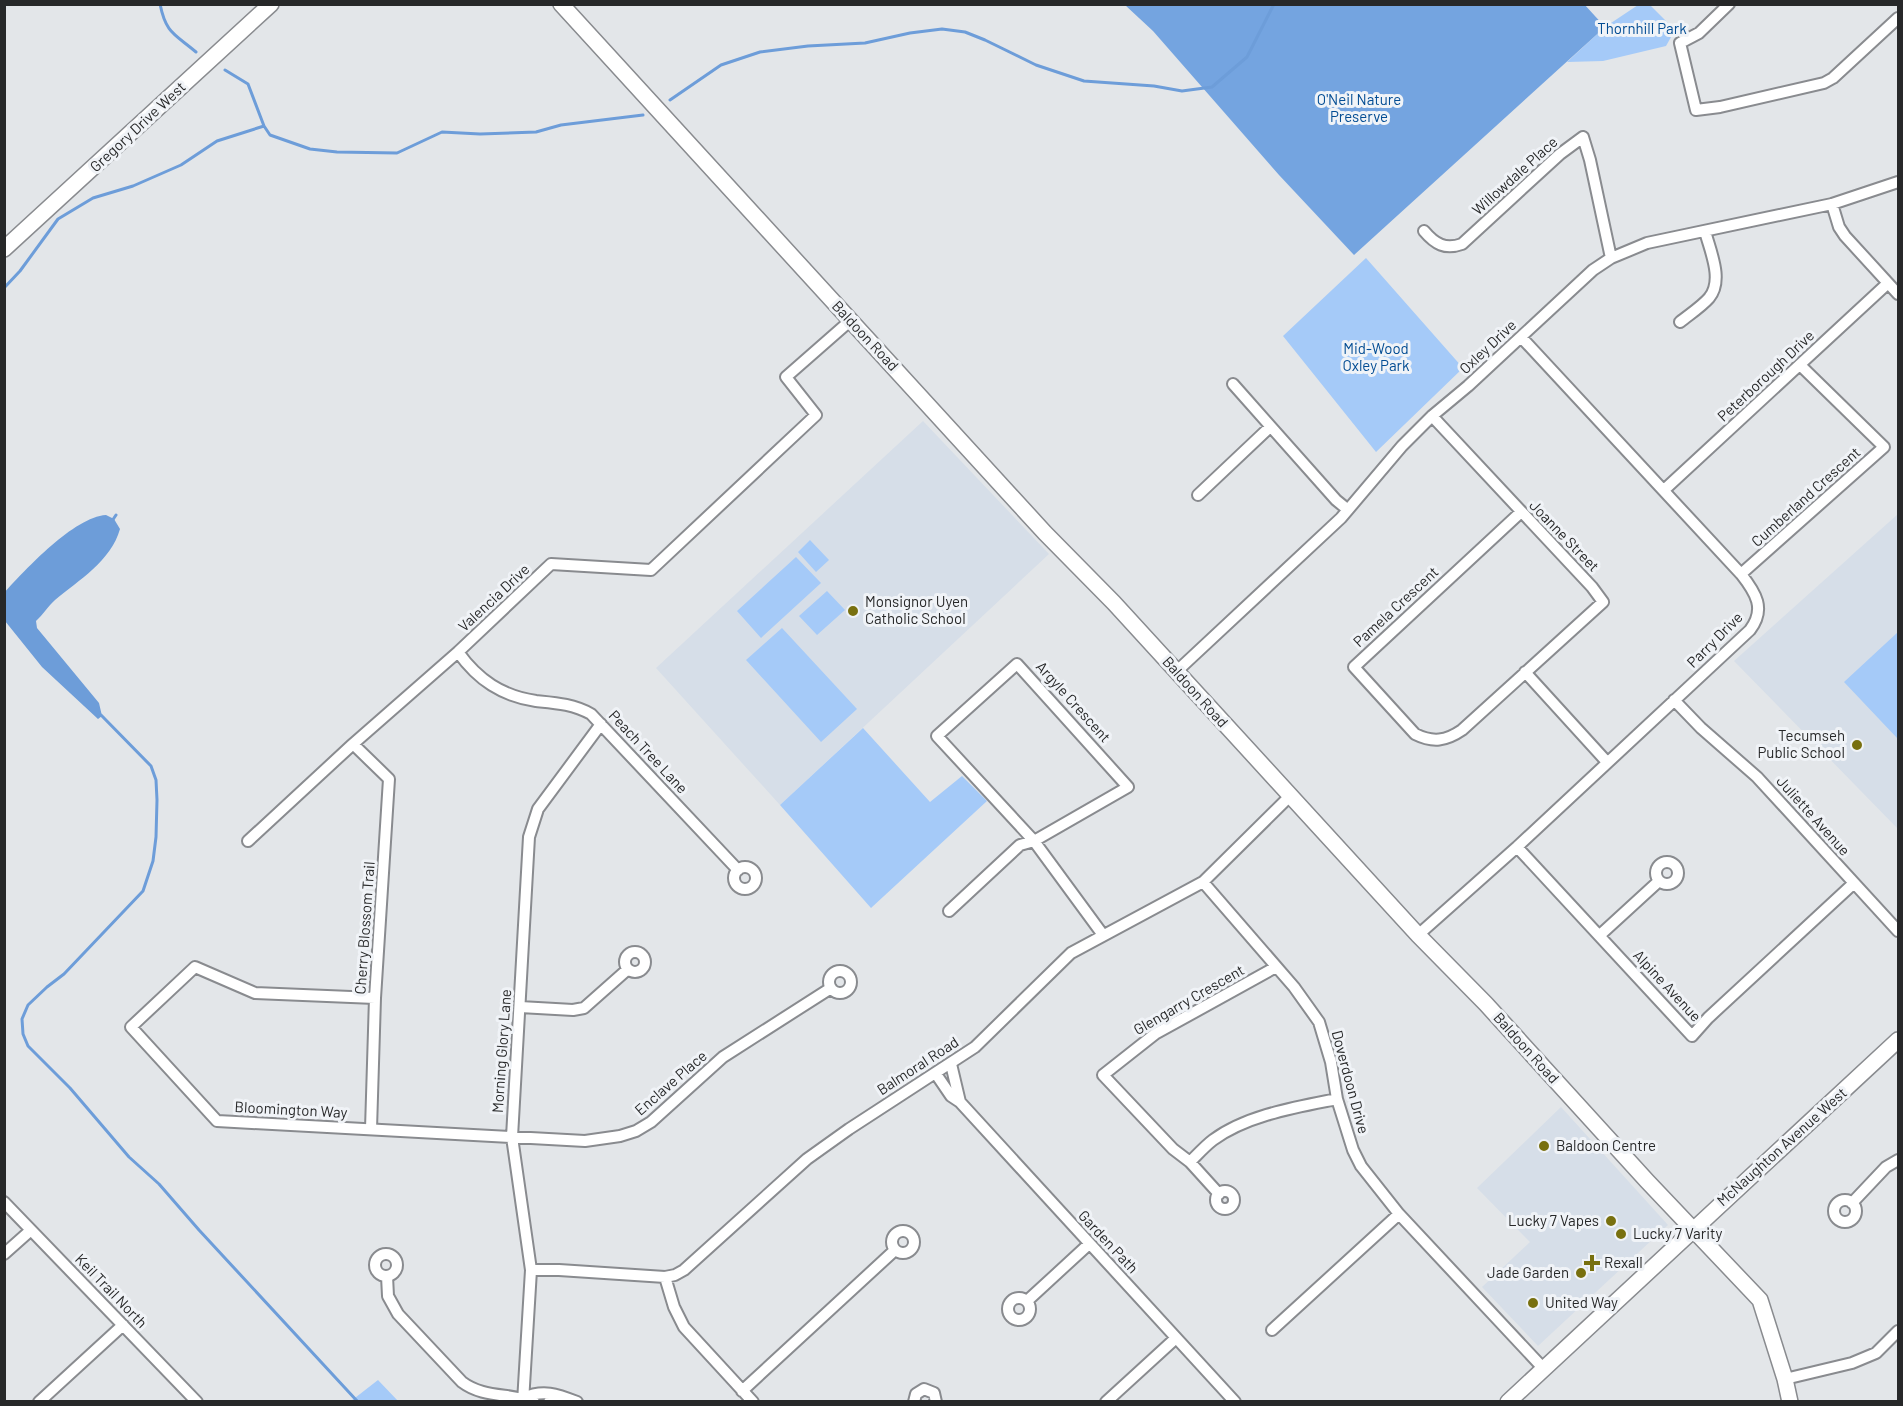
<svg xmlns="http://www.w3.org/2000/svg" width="1903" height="1406" viewBox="0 0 1903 1406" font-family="Barlow,sans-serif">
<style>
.built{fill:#d6dee8}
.green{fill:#a5caf8}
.forest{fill:#74a4e0}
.water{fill:#6d9dd9}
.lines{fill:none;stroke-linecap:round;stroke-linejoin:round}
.stream{stroke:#6d9dd9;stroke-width:3}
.street-casing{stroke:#898b8f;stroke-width:14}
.secondary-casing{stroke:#898b8f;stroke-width:18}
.street{stroke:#fff;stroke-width:10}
.secondary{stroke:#fff;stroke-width:15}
.poi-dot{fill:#78700f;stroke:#f0f3f7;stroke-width:2}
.labels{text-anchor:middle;stroke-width:6;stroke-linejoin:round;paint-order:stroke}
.park-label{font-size:15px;fill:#024c93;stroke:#f0f3f7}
.street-label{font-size:15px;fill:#272829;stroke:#f0f3f7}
.poi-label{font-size:15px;fill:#272829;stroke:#f0f3f7;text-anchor:start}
</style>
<rect width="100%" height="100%" fill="#e3e6e9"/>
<!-- built -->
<path class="built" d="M923,421l126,133 -269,251 -124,-137z
M1898,514v315l-164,-168z
M1561,1107l107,118 -130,121 -56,-59 48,-45 -53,-54z"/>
<!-- green -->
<path class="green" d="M1638,5h12l25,25 -9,16 -63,15 -36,1 38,-35z
M1366,258l97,110 -87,84 -93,-116z
M810,540l19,20 -13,12 -18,-20z
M796,557l25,26 -60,55 -24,-27z
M827,591l18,19 -28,25 -18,-19z
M782,628l75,81 -36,33 -75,-82z
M1898,632v105l-1,1 -53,-56z
M863,728l67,74 32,-26 25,25 -116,107 -91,-103z
M378,1380l20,21h-47z"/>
<!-- forest -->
<path class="forest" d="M1584,4l21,23 -251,228 -75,-80 -126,-144 -28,-26z"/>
<!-- water -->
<path class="water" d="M106,515l8,4 6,10c-9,32 -41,51 -65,71 -7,6 -12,15 -19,21l1,7 62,75 3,13 -4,3 -56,-52 -37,-46 -1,-28c22,-24 70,-76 102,-78z"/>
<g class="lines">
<!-- stream -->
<path class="stream" d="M160,4c6,30 15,30 36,48
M225,70l23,14 16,42 6,9 40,14 27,3 60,1 45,-21 38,2 56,-2 25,-7 82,-10
M670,100l51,-35 39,-13 48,-6 57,-3 45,-10 32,-4 23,3 20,8 51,25 48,16 70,5 28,5 30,-4 35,-30 27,-53
M4,288l16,-17 38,-52 35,-21 40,-12 48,-21 36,-24 47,-15
M112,521l4,-6
M101,715l50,51 5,14 1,20 -1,37 -3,24 -10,30 -79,83 -17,13 -19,18 -6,14 1,15 5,12 42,42 59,69 30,27 40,46 159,172"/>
<defs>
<path id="street" d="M1729,4l-30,29 -19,10 16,67 24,-3 104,-24 9,-5 65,-60
M1832,204l7,23 6,9 53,58
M1424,231c11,13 21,19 38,13l98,-90 23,-17 7,23 21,98
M1680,322c10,-8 21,-15 29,-24 15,-18 1,-47 -4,-67
M1233,384l103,116 11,9
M1432,416l160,171 11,15 -141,128c-16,11 -29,13 -47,4l-61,-67 167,-155
M1664,490l223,-206
M1198,495l72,-68
M1741,574l143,-127 -84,-82
M458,652c20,28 44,44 78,49 20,2 37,3 55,13l147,156
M1177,671l164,-153 61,-72 30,-30 36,-30 125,-116 18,-12 36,-15 185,-39 66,-22
M1525,672l82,90
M1674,700l27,28 56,49 141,154
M353,744l36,35 -14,219 -4,131
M248,841l105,-97 105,-92 93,-88 100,6 165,-155 -30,-38 65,-57
M1517,847l175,189 16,-18 146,-135
M1656 873a11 11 0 1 1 22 0a11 11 0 1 1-22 0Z
M734 878a11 11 0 1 1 22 0a11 11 0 1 1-22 0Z
M1203,882l91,105 25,35 12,40 6,37 16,51 8,16 38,48 144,154
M949,911l71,-66 14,-4 94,-54 -111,-123 -80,72 97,105 69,94
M1418,935l99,-88 233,-217c16,-21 6,-37 -9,-56l-220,-237
M1600,935l59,-54
M625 962a10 10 0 1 1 20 0a10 10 0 1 1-20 0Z
M829 982a11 11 0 1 1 22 0a11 11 0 1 1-22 0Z
M375,998l-120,-5 -60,-26 -64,60 86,94 368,20 35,-5 16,-5 15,-9 72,-65 108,-69
M520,1007l53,3 11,-2 44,-39
M951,1064l9,38
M936,1074l15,22 9,6 275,300
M1190,1162c7,-7 15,-16 23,-22 34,-25 84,-33 124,-41
M1216 1200a9 9 0 1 1 18 0a9 9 0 1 1-18 0Z
M1219,1194l-29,-32 -17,-13 -70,-74 52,-41 121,-67
M1834 1211a11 11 0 1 1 22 0a11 11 0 1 1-22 0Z
M4,1202l193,200
M1852,1203l34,-36 12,-7
M892 1242a11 11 0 1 1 22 0a11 11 0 1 1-22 0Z
M4,1254l27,-24
M375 1265a11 11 0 1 1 22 0a11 11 0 1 1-22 0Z
M531,1270h28l106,7 10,-2 9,-5 123,-111 42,-30 126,-82 96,-94 132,-71 87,-86
M387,1276l1,20 10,18 64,68c21,16 48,11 72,20
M665,1277l9,30 10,20 69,75
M1008 1309a11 11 0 1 1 22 0a11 11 0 1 1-22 0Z
M1027,1301l62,-57
M1272,1330l127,-116
M1785,1379l67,-16 24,-10 22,-22
M742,1391l153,-141
M523,1398c20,-9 34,-4 54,4
M39,1402l84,-77
M523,1402l8,-132 -19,-133 17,-300 9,-28 63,-85
M549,1402l15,-4
M914,1402l2,-8 8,-5 10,4 2,9
M1106,1402l70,-64"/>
<path id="secondary" d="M561,4l484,529 69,70 304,332 68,69 161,177 113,119 25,79 5,23
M4,249l267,-245
M1508,1402l390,-362"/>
</defs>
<!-- street casing -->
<use href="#street" class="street-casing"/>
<!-- secondary casing -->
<use href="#secondary" class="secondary-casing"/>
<!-- street -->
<use href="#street" class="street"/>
<!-- secondary -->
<use href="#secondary" class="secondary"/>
</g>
<!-- markers -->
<g class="poi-dot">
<circle cx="853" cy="611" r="6"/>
<circle cx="1857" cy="745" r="6"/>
<circle cx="1544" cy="1146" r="6"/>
<circle cx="1611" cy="1221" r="6"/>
<circle cx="1621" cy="1234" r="6"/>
<path d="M1589 1254h6v6h6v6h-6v6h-6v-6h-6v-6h6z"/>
<circle cx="1581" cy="1273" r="6"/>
<circle cx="1533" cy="1303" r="6"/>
</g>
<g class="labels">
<!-- park labels -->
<g class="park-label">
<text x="1642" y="34">Thornhill Park</text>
<text x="1359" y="105">O'Neil Nature<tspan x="1359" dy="17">Preserve</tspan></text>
<text x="1376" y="354">Mid-Wood<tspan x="1376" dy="17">Oxley Park</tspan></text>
</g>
<!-- street labels -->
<g class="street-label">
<text transform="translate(138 127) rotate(-43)" y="5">Gregory Drive West</text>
<text transform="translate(1515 176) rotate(-42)" y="5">Willowdale Place</text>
<text transform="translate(865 336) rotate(47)" y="5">Baldoon Road</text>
<text transform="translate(1488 347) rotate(-43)" y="5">Oxley Drive</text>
<text transform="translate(1766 376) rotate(-43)" y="5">Peterborough Drive</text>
<text transform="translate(1806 497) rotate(-42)" y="5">Cumberland Crescent</text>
<text transform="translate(1564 536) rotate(46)" y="5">Joanne Street</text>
<text transform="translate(494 598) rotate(-43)" y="5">Valencia Drive</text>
<text transform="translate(1396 607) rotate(-43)" y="5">Pamela Crescent</text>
<text transform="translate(1715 640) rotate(-45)" y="5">Parry Drive</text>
<text transform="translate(1195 692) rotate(48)" y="5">Baldoon Road</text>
<text transform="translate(1073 702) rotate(48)" y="5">Argyle Crescent</text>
<text transform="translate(648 752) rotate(47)" y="5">Peach Tree Lane</text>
<text transform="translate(1813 816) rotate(48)" y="5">Juliette Avenue</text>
<text transform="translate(365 928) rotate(-86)" y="5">Cherry Blossom Trail</text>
<text transform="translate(1667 986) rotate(47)" y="5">Alpine Avenue</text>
<text transform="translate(1189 1000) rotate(-30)" y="5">Glengarry Crescent</text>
<text transform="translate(1526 1048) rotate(48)" y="5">Baldoon Road</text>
<text transform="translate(502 1051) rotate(-86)" y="5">Morning Glory Lane</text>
<text transform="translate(918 1066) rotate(-33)" y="5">Balmoral Road</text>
<text transform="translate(1350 1082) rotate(75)" y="5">Doverdoon Drive</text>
<text transform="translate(671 1083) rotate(-41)" y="5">Enclave Place</text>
<text transform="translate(291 1110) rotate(3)" y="5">Bloomington Way</text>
<text transform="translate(1782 1147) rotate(-42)" y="5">McNaughton Avenue West</text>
<text transform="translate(1108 1242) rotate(47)" y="5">Garden Path</text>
<text transform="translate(111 1291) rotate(46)" y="5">Keil Trail North</text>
</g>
<!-- poi labels -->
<g class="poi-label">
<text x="865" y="607">Monsignor Uyen<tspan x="865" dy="17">Catholic School</tspan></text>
<text x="1845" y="741" text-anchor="end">Tecumseh<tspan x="1845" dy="17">Public School</tspan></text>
<text x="1556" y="1151">Baldoon Centre</text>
<text x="1599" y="1226" text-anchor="end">Lucky 7 Vapes</text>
<text x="1633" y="1239">Lucky 7 Varity</text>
<text x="1604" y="1268">Rexall</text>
<text x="1569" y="1278" text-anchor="end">Jade Garden</text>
<text x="1545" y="1308">United Way</text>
</g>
</g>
<!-- border -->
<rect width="1903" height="1406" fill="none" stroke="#272829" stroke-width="12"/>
</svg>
